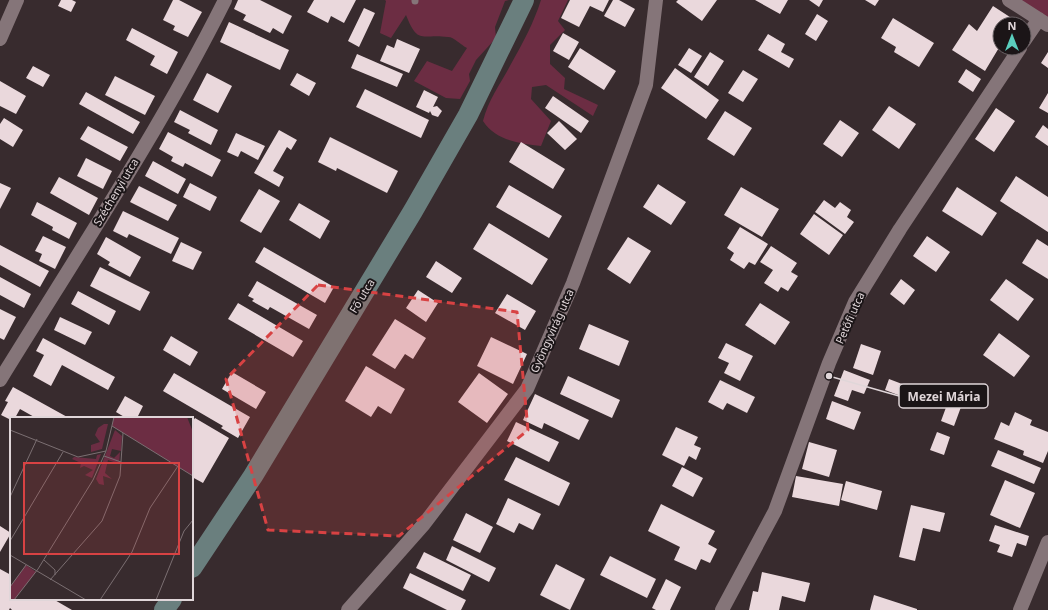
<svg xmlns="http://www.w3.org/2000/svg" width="1048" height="610" viewBox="0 0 1048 610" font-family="'Noto Sans',sans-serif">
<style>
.green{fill:#6c2d43}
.building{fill:#ead8dc}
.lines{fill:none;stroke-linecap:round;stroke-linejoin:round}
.service{stroke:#857579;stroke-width:7}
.minor{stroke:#857579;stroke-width:14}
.secondary{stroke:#6a7f7e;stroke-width:20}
.marked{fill:#d84243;fill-opacity:0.2;stroke:#d84243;stroke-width:3;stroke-dasharray:8 5;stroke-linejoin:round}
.labels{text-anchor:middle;stroke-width:4;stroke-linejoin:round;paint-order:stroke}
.street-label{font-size:11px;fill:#e0d6d9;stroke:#1b1517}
.inset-road{fill:none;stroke:#7b6f72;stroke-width:1}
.view{fill:#d84243;fill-opacity:0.15;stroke:#d84243;stroke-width:2}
.inset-edge{fill:none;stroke:#e0d6d9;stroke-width:2}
.leader{fill:none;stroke:#e0d6d9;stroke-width:1.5}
.callout-dot{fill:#e0d6d9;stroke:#1b1517;stroke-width:1.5}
.callout{fill:#1b1517;stroke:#e0d6d9;stroke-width:1.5}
.callout-label{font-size:12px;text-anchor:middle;font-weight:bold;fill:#e0d6d9}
</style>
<rect width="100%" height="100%" fill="#382b2e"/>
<!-- green -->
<path class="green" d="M385,0h124l-4,1 -10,26 1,11 -20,22 -7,14 1,7 -10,18 -14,-1 -32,-17 13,-20 25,10 15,-23c-6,-3 -13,-11 -19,-11 -26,-4 -30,9 -42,-22l-15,23 -11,-5 6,-32z
M541,0h27l-10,21 7,9 -15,15v19l15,14 -1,11 34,16 -5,11 -47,-31 -14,2 -1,12 20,22 -10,25c-22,-3 -45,-5 -58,-25 5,-21 18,-38 28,-57 12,-21 23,-42 30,-64z
M1009,0h39v25z"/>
<!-- building -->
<path class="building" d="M61,0h11l4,2 -5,10 -13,-6z
M173,0h6l23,12 -14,25 -15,-7 2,-4 -12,-6z
M238,0h22l32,16 -9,18 -10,-6 -3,5 -27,-13 3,-5 -12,-6z
M314,0h42l-12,23 -13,-7 -3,7 -21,-11z
M570,0h39l-6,12 -13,-6 -11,21 -18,-9z
M613,0h6l16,9 -10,18 -21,-11z
M678,0h39l-15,21 -26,-19z
M755,0h33l-8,14z
M809,0h14l-4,7z
M865,0h14l-4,6z
M993,6l23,15 -2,3h-14v22l-15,25 -33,-21 17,-26 8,7z
M364,8l11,5 -16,34 -11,-6z
M817,14l11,7 -12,20 -11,-7z
M893,18l41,25 -15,24 -25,-15 2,-5 -15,-9z
M229,22l60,28 -9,20 -60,-28z
M132,28l46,24 -11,22 -17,-9 5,-9 -29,-16z
M563,33l16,9 -10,18 -16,-9z
M768,34l17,10 -4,8 13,7 -5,9 -31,-18z
M397,39l23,10 -11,24 -29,-12 7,-16 7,3z
M580,48l36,23 -12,19 -36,-23z
M689,48l13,8 -11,17 -13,-8z
M710,52l14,9 -16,25 -14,-9z
M1048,52v16l-7,-5z
M357,54l46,20 -6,13 -46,-19z
M33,66l17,9 -7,12 -17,-9z
M675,68l44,32 -13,19 -45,-31z
M966,69l15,10 -8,13 -15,-10z
M743,70l15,9 -15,23 -15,-9z
M207,73l25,13 -14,27 -25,-13z
M297,73l19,10 -7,13 -19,-11z
M115,76l40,20 -10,19 -40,-20z
M0,81l26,15 -10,18 -16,-8z
M365,89l64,31 -8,18 -65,-31z
M424,90l14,7 -5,10 4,-1 5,5 -4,6 -6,-2 -2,-4 -1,2 -13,-6z
M86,92l54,30 -7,12 -54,-30z
M1048,93v20l-9,-5z
M553,96l36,25 -8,12 -36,-25z
M889,106l27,18 -17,25 -27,-19z
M996,108l19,13 -21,31 -19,-13z
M180,110l38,20 -7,15 -23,-12 2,-3 -16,-8z
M725,111l27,17 -18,28 -27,-17z
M4,118l19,12 -10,17 -13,-8v-15z
M840,120l19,13 -17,24 -19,-13z
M559,121l18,18 -12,11 -18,-17z
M1043,125l5,4v17l-13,-9z
M88,126l40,21 -8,14 -40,-22z
M279,130l18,10 -6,10 -4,-3 -14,24 11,6 -5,10 -25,-14z
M168,132l53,28 -9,17 -27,-14 -2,4 -12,-6 2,-4 -14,-8z
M236,133l29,13 -7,14 -17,-9 -3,6 -11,-5z
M330,137l68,34 -11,22 -50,-25 -1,3 -18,-9z
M521,142l44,27 -12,20 -44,-27z
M86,158l26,13 -9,18 -26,-13z
M153,161l33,18 -8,15 -33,-18z
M1016,176l32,21v35l-48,-31z
M59,177l39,21 -9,17 -39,-22z
M0,183l11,5 -11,21z
M190,183l27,14 -7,14 -27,-14z
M658,184l28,18 -15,23 -28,-18z
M509,185l53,31 -13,22 -53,-31z
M139,186l38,19 -9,16 -38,-19z
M741,187l38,22 -17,28 -38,-22z
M957,187l40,26 -15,23 -40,-25z
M259,189l21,12 -19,32 -21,-12z
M824,200l11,8 5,-6 11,8 -4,7 7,5 -9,12 -30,-22z
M37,202l40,21 -8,16 -17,-9 1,-3 -22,-12z
M299,203l31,18 -10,18 -31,-19z
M123,211l56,27 -8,16 -42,-20 -2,4 -14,-7z
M814,214l29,21 -14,20 -29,-21z
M489,223l59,36 -16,26 -59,-36z
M740,227l28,17 -13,21 -6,-3 -5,7 -14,-9 4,-7 -7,-5z
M43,236l23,11 -11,22 -16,-8 3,-7 -7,-3z
M927,236l23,16 -14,20 -23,-16z
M106,237l35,20 -11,20 -22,-12 2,-3 -13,-8z
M628,237l23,14 -21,33 -23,-15z
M1037,239l11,7v33l-26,-16z
M181,242l21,10 -9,18 -21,-9z
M0,245l49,26 -9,16 -40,-22z
M771,246l26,17 -6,9 7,4 -10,15 -7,-4 -3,5 -14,-9 9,-13 -13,-8z
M264,247l70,40 -9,16 -70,-41z
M436,261l26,17 -10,15 -26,-16z
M100,267l50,25 -10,19 -50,-25z
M0,277l31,17 -7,14 -24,-13z
M901,279l14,11 -11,15 -14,-11z
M1006,279l28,20 -16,22 -28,-21z
M257,281l60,34 -8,14 -39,-22 -2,3 -16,-9 2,-2 -6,-3z
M418,290l20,13 -12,19 -20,-14z
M78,291l38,20 -7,14 -38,-21z
M507,294l29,17 -11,19 -30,-17z
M238,303l65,38 -10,16 -65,-38z
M760,303l30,19 -15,23 -30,-20z
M0,309l16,8 -12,23 -4,-2z
M60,317l32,15 -7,13 -31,-15z
M395,319l31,19 -13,21 -8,-5 -10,15 -23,-14z
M589,324l40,17 -10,25 -40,-17z
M999,333l31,23 -16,21 -31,-22z
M171,336l27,16 -8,14 -27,-16z
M491,337l36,17 -14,30 -36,-18z
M43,338l72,39 -7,13 -46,-25 -11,21 -18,-10 11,-21 -8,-4z
M726,343l27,13 -13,25 -16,-8 5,-10 -11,-5z
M861,344l20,7 -8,24 -20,-7z
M366,366l39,23 -14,25 -13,-8 -7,11 -26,-16z
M844,370l26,10 -6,14 -12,-4 -4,11 -14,-5z
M232,372l34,20 -10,17 -34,-20z
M174,373l76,44 -12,21 -17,-10 2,-2 -60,-35z
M479,373l29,21 -21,29 -29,-21z
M568,376l52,24 -8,18 -52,-24z
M889,379l21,8 -4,11 -21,-8z
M720,380l35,17 -8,16 -20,-10 -4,7 -15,-8z
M13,387l56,31h-33l-16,-9 -5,9h-4v2l-10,-5 7,-13 -3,-1z
M535,394l54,26 -10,20 -35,-17 -2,6 -19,-9z
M125,396l18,10 -6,12h-11l-10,-6z
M832,401l29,11 -7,18 -28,-11z
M948,402l13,5 -7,19 -13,-5z
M1015,412l17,8 -2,5 18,7v19l-5,12 -20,-8 1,-4 -30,-12 7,-17 8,4z
M195,418l34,20 -26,45 -11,-6v-55z
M516,422l43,20 -10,20 -42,-21z
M676,427l22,10 -4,8 7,3 -5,12 -7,-4 -5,10 -22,-11z
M937,432l13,5 -6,18 -14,-5z
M809,442l28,8 -8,27 -27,-8z
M998,450l43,18 -7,16 -43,-18z
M516,457l54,26 -11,23 -55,-26z
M682,467l21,11 -10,19 -21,-11z
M796,476l47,8 -4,22 -47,-9z
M1005,480l30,13 -15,35 -30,-13z
M846,481l36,10 -5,19 -36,-10z
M508,498l33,16 -8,16 -14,-7 -5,10 -18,-9z
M661,504l54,27 -7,13 9,5 -7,14 -9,-4 -5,11 -22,-10 6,-13 -32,-16z
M911,505l34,8 -5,19 -17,-4 -8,33 -16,-4z
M466,513l27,14 -13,26 -27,-13z
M995,525l34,11 -3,10 -9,-3 -5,14 -15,-5 3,-7 -11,-4z
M0,526l11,7 -11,19z
M452,546l44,22 -7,14 -43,-22z
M424,552l47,23 -8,16 -47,-23z
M610,556l46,23 -9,19 -47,-23z
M556,564l29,15 -15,31 -30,-15z
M0,569l11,6v24h42l19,11h-60l-2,-2 -1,2h-9z
M762,572l48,11 -5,19 -23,-6 -3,14h-30l4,-19 5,1z
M410,573l56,27 -5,10h-14l-44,-22z
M666,579l15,8 -11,23h-14l-4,-2z
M874,595l43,14v1h-47z"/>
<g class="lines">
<!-- service -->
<path class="service" d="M415,1v-1"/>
<!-- minor -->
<path class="minor" d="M1009,0l39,25
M0,39l17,-39
M1024,41l15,-22
M0,380c77,-125 159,-248 225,-380
M348,610l76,-86 103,-135 46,-106 73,-198 10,-85
M722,610l53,-99 54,-148 26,-61 45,-73 120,-181
M1020,610l28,-68"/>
<!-- secondary -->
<path class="secondary" d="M192,568l61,-92 160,-265 55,-96 56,-115
M164,610l8,-11"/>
</g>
<!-- marked area -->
<path class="marked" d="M318,285l199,27 11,118 -129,106 -131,-6 -42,-151z"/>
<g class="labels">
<!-- street labels -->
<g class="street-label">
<text transform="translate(116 192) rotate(-59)" y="4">Széchenyi utca</text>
<text transform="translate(362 296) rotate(-59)" y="4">Fő utca</text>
<text transform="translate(850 318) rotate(-66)" y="4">Petőfi utca</text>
<text transform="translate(552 331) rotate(-66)" y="4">Gyöngyvirág utca</text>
</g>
</g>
<!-- overview -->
<g transform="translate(10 417)">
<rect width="183" height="183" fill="#382b2e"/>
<path d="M104,0h73l6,15v44l-81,-50zM94,7h4l-6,25 -11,3v-7l9,-3 -5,-7 3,-7zM105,13l7,6 -1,15 -9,-2 -2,7 4,2 6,-6 -1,12 -11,-4 -3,13 7,6 -9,-3 1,9 -5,-1 -3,-5zM91,37l-9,24 -7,-3 8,-5 -9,-4 -4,2 1,-5 -9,-4 2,-2 22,2 1,-4zM16,148l10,7 -22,28h-4v-13z" fill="#6c2d43"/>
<path class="inset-road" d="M102,9l81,50M0,13l68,27 28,-6M94,39l17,6M0,80l27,-58M0,124l53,-89M0,138l76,45M34,143l11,10v5M40,163l52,-59 18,-45 3,-43M0,170l16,-22M4,183l24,-31 55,-89 13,-29 8,-34M90,183l32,-48 18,-44 28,-42M146,183l28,-69 9,-11"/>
<path class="view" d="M14,46h155v91h-155z"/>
<rect width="183" height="183" class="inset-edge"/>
</g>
<!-- callouts -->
<path class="leader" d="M829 376L899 396"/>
<circle class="callout-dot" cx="829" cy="376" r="4"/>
<rect class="callout" x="899" y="384" width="89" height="24" rx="4"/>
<g class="callout-label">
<text x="944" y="401">Mezei Mária</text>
</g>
<!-- north arrow -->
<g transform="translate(1012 36)"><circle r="19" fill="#1b1517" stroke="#6a6265"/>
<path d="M0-3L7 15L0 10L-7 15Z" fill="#5acebd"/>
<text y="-6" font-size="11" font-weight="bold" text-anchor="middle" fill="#e0d6d9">N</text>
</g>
</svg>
